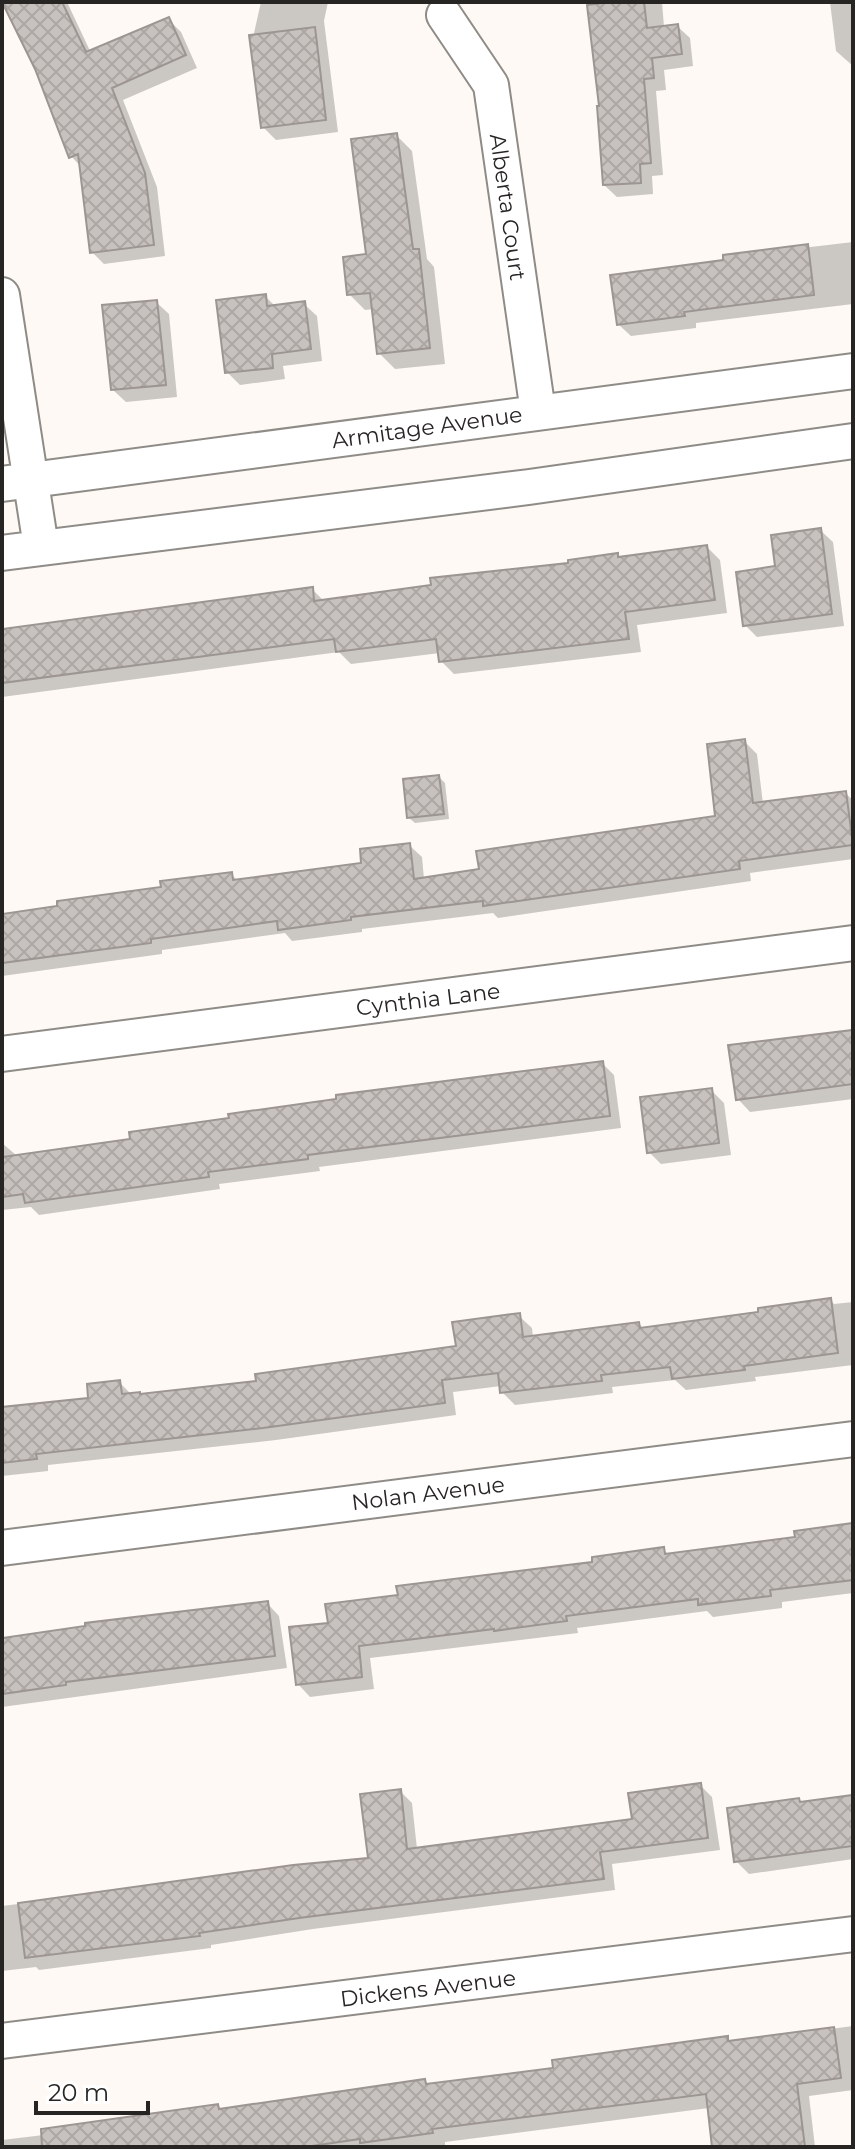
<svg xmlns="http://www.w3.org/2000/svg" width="855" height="2149" viewBox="0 0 855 2149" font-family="Montserrat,sans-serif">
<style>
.shadow{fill:#0003}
.building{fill:url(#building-cross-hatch);stroke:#9c9592;stroke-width:2}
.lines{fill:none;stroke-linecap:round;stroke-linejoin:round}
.minor-casing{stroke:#8f8c87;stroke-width:38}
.minor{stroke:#fff;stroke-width:34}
.labels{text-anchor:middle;stroke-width:8;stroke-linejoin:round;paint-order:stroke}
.street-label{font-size:22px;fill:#272523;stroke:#fff}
</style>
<defs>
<pattern id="building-cross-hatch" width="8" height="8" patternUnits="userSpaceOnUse" patternTransform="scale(2)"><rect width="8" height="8" fill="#c8c2bf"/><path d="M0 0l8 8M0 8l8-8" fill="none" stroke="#aca7a4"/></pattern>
</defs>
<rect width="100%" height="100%" fill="#fef9f4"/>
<!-- shadow -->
<path class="shadow" d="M5,2h62l24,51 78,-33 12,12 16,36 -74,32 34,87 8,69 -61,8 -12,-12 -10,-84 -11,-12 -34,-87z
M261,2h67l-4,19 14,111 -62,8 -13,-13 -11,-85z
M589,2h73l2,25 13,-1 13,12 3,28 -29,4 2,20 -10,1 7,84 -11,1 1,18 -36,3 -13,-12 -3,-77z
M830,2h23v64l-17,-15z
M396,135l16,16 15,108 7,8 11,97 -50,5 -16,-16 -5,-44 -9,1 -16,-16 19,-38z
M853,242v62l-157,19v5l-65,8 -13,-12 108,-63 -1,-4z
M265,296l11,11 28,-3 13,12 5,45 -39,5 2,13 -45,6 -13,-13z
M156,302l13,12 8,83 -51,5 -13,-12z
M820,530l13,12 11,84 -87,11 -12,-12 33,-57z
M707,547l13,13 7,53 -90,12 4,27 -187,22 -13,-13 -1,-8 -89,11 -12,-12 -337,45v-67l310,-41 12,12 246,-36 47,-10 4,4z
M744,741l13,13 6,50 82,-11 8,7v59l-103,14 1,8 -253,37 -5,-5 -131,16v3l-70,9 -7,-8 -123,17v4l-160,22v-61l161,-26 68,-15 8,8 124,-18 46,-19 13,12 2,22 57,-8 237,-53z
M439,777l6,6 4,36 -34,4 -6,-5z
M853,1031v68l-103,13 -12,-13z
M602,1063l12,12 7,53 -302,39 1,4 -101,13 1,5 -181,26 -8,-8 -29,3v-67l14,12 116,-14z
M711,1090l13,13 7,52 -70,9 -12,-12z
M830,1300l4,4 19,-2v63l-98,12 1,4 -70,9 -11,-10 -63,7 1,6 -98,12 -13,-13 -1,-6 -48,6 3,23 -180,25 -228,25v6l-46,5v-67l88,-9 29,-18 13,13 126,-13 200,-35 61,-31 13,12 1,9 106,-13 5,5 117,-15z
M853,1525v68l-71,9v6l-69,9 -6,-6 -130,17 1,5 -208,25 4,31 -64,8 -12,-13 32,-60 70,-27 263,-48 6,6 128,-16z
M267,1603l12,13 8,52 -285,39v-68z
M700,1785l12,12 8,53 -108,14 3,26 -302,39 -102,16v3l-172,22 -3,-3 -34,4v-65l368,-46 30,-69 12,12 5,46 217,-28z
M853,1797v62l-104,15 -13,-13 63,-61 4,4z
M853,2026v64l-44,6 6,51h-101l-5,-39 -264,34v4l-8,1h-435v-7l50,-6 166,-28 4,4 203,-29 5,5 126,-17 171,-31 4,4z"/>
<!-- building -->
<path class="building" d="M2,2h60l24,50 83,-35 17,38 -74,33 33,85 9,72 -64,8 -12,-99 -9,4 -34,-89z
M611,2h33l3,26 31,-4 4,30 -30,4 2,20 -10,1 7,84 -11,1 1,19 -38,2 -6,-79h2l-12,-101z
M315,27l11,93 -65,8 -12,-93z
M397,133l16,116h6l11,99 -53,6 -7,-61 -23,2 -4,-38 23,-3 -15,-115z
M808,244l6,51 -130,17 1,4 -68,9 -7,-50 113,-15v-5z
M266,294l1,12 38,-5 6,48 -39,5 1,14 -48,5 -9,-73z
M157,300l9,85 -55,5 -9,-85z
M821,528l11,86 -89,12 -7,-54 39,-6 -4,-31z
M707,545l8,55 -90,12 4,27 -190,23 -3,-23 -100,13 -2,-13 -332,44v-54l311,-42 1,14 117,-16 -1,-7 138,-15v-3l50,-7v4z
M745,739l8,64 93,-12 7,54 -114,16 1,8 -257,37v-5l-132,16v3l-73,10 -1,-9 -126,18v4l-149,20v-49l55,-8v-5l104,-14 -1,-6 72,-9 1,8 128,-17 -1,-14 50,-6 4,36 65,-10 -3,-18 239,-35 -8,-72z
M439,775l5,39 -37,4 -4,-39z
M853,1030v54l-117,16 -8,-55z
M603,1061l7,55 -302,39v4l-100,13 1,5 -184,26 -2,-9 -21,3v-40l128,-18 -1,-7 100,-14 -1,-4 108,-15v-4z
M712,1088l7,55 -72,10 -7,-56z
M831,1298l7,55 -94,13 1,4 -73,9 -2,-12 -69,8 1,6 -102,12 -2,-20 -56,7 3,23 -182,25 -227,26 1,5 -35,4v-56l86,-9 -1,-14 33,-4 2,14 18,-2v2l116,-13 -1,-7 201,-28 -4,-24 68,-9 3,24 116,-15 1,6 118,-16v-4z
M853,1523v57l-83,10 1,6 -73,9v-6l-132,17 1,5 -73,10v-2l-135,17 3,31 -66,8 -7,-58 39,-4 -3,-19 73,-9 -2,-9 196,-24v-5l72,-10 1,7 130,-17 -1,-6z
M268,1601l7,55 -209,26v3l-64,9v-56l83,-12v-3z
M701,1783l7,55 -108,14 4,27 -305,39 -100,15 1,3 -175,22 -7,-55 275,-38 75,-7 -8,-64 41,-5 6,60 225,-30 -4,-26z
M853,1795v51l-119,16 -7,-54 72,-10 1,4z
M834,2027l7,51 -44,6 8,63h-93l-6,-53 -274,35 1,4 -73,10v-4l-55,8h-263l-1,-18 177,-25 1,5 206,-30 1,5 127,-16 -1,-8 176,-24v5z"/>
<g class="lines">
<defs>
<path id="minor" d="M444,15l47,70 47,327
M2,295l39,252
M2,484l851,-113
M2,553l527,-66 324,-46
M2,1054l851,-111
M2,1548l851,-109
M2,2041l851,-107"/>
</defs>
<!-- minor casing -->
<use href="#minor" class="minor-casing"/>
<!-- minor -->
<use href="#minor" class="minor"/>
</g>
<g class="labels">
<!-- street labels -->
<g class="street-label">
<text transform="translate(508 207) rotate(82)" y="8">Alberta Court</text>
<text transform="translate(427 427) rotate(-8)" y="8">Armitage Avenue</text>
<text transform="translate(428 999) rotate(-7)" y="8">Cynthia Lane</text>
<text transform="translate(428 1493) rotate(-7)" y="8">Nolan Avenue</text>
<text transform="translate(428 1988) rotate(-7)" y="8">Dickens Avenue</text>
</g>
</g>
<!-- border -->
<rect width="855" height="2149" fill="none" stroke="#272523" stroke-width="8"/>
<!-- scale -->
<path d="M36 2101v12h112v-12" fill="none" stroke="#272523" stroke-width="4"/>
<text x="48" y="2101" font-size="24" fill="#272523" stroke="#ffffff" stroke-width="6" paint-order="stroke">20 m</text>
</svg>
